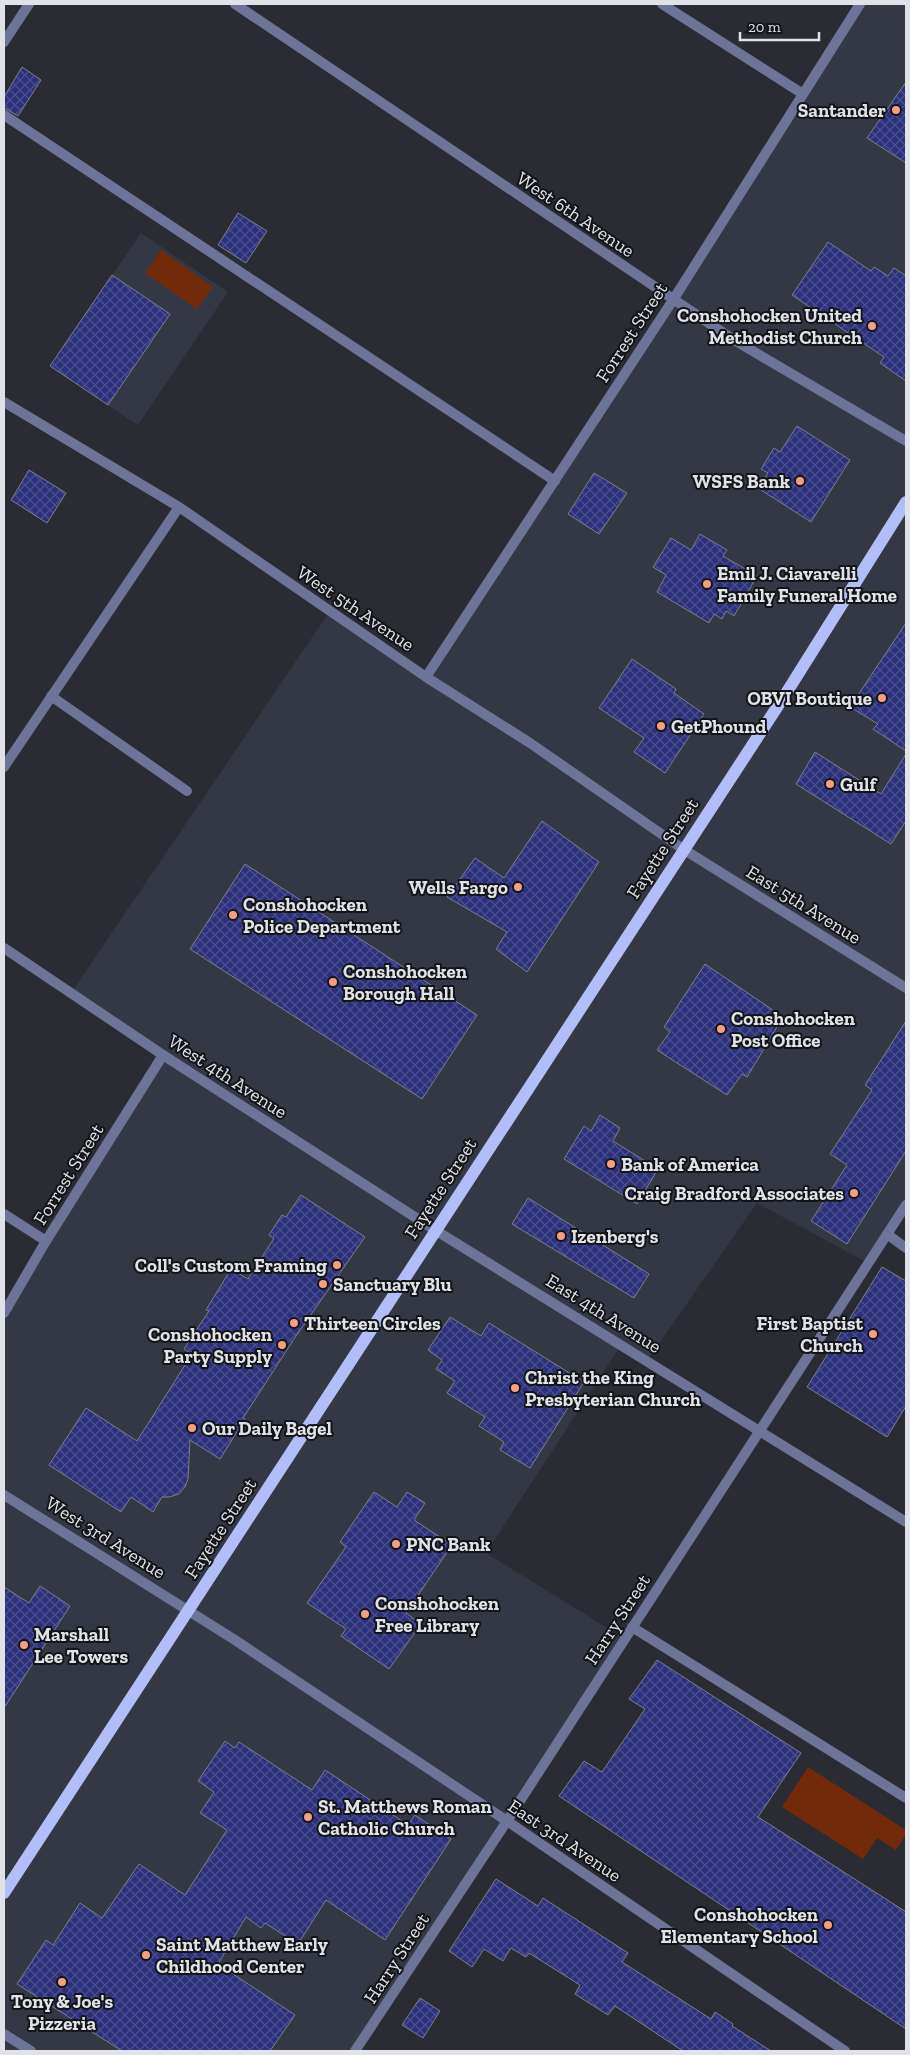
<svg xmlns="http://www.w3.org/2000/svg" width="910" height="2055" viewBox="0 0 910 2055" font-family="'Zilla Slab',serif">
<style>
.built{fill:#343744}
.green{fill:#722b0a}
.building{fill:url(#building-cross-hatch);stroke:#7c7e87}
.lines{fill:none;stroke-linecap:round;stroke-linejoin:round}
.minor{stroke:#6d7498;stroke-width:10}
.primary{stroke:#b2bef8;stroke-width:12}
.poi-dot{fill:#f2a081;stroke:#131417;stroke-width:2}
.labels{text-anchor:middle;stroke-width:4;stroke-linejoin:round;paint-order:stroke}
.poi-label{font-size:19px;font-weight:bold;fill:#e1e2e7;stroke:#131417;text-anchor:start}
.street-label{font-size:19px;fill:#e1e2e7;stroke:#131417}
</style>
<defs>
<pattern id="building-cross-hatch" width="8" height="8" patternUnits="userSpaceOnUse" patternTransform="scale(1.25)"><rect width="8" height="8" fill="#2c307a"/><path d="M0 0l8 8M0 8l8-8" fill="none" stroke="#4a4e8d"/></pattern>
</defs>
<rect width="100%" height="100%" fill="#2a2b33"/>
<!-- built -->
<path class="built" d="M860,4h46v1201l-38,58 -111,-60 -110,158 -26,-16 -135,208 139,86 -270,412h-351v-738l159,-258 -92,-62 259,-382 95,66z
M141,233l87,59 -90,133 -88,-59z"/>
<!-- green -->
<path class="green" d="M161,250l52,37 -16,22 -52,-36z
M808,1767l98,63v4l-10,16 -19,-12 -14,21 -81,-52z"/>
<!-- building -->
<path class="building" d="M22,67l19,13 -23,36 -14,-8v-11z
M906,82v81l-39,-25z
M238,213l29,18 -21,32 -28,-18z
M828,242l43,29 3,-4 14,9 6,-8 12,8v105l-26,-18 4,-6 -92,-62z
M112,275l58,39 -62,91 -58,-39z
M797,426l53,34 -39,62 -53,-34 10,-15 -7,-4 13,-21 6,4z
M29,470l37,23 -19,30 -36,-23z
M594,473l33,20 -28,41 -31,-20z
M700,534l27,16 -4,6 34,20 -23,40 -8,-5 -4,8 -8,-5 -5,9 -52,-31 9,-17 -13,-8 18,-29 20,12z
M906,623v128l-33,-22 5,-5 -28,-17z
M632,659l44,30 -2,4 30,21 -39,59 -31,-21 10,-14 -45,-30z
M815,752l66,42 25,-40v67l-15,23 -95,-60z
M542,821l57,41 -72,110 -31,-23 11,-17 -60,-35 28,-39 29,20z
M245,864l232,151 -55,84 -232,-150z
M705,964l78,53 -36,60 -5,-3 -15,21 -70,-45 13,-18 -6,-5z
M906,1021v130l-59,93 -36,-23 36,-56 -17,-11 42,-64 -7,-5z
M600,1115l20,13 -7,13 45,28 -21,35 -73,-45 20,-33 7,5z
M301,1195l64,42 -69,99 -53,82 2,1 -25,40 -30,-19 -2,39 -3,8 -6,7 -10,3h-7l-9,15 -22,-15 -10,15 -72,-47 37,-57 51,33 55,-87 -8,-5 25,-38 -3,-1 25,-41 17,10 26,-41 -5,-3 13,-20 4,2z
M528,1198l121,76 -15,24 -122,-74z
M882,1267l24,14v125l-19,31 -80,-50z
M450,1317l31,19 8,-13 95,59 -54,86 -30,-18 4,-8 -25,-16 6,-9 -38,-24 8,-12 -19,-12 6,-9 -14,-10z
M374,1492l23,15 10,-15 18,11 -11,17 38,25 -46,68 15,11 -32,45 -48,-33 5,-7 -39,-26 39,-56 -6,-5z
M40,1586l30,20 -66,102v-121l25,16z
M657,1660l144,93 -43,64 148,95v117l-347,-233 25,-35 18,11 43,-63 -16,-10z
M225,1741l10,7 4,-6 73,48 13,-20 83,55 7,-10 36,24 -66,101 -59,-40 -28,44 -33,-21 -4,5 -15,-11 -28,47 77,51 -25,36h-148l-105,-67 29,-44 7,5 27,-42 22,15 37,-54 46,31 42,-65 -27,-17 14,-21 -16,-11z
M496,1879l42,27 5,-8 85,55 -6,9 89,57 4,-7 18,12 -1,2 39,25h-88l-68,-45 -7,9 -33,-21 5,-9 -51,-32 -3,4 -15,-9 -8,13 -19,-12 -12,18 -23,-16z
M420,1998l20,13 -17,27 -21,-13z"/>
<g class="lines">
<!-- minor -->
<path class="minor" d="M235,4l499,336 172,101
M662,4l141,90
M4,42l25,-38
M4,115l551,366
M4,402l175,105 247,170 104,66 153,106 223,139
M426,677l247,-377 187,-296
M51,696l136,95
M4,767l175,-260
M4,948l159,107 272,175 471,292
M4,1214l42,27
M887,1234l19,14
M4,1313l42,-72 117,-186
M4,1495l231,145 272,181 338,230
M632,1627l274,171
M4,2034l27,17
M355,2051l152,-230 399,-616"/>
<!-- primary -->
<path class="primary" d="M4,1893l781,-1198 121,-193"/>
</g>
<!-- markers -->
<g class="poi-dot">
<circle cx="896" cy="110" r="5"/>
<circle cx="872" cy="326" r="5"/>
<circle cx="800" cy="481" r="5"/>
<circle cx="707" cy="584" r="5"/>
<circle cx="882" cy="698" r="5"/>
<circle cx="661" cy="726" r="5"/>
<circle cx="830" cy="784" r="5"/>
<circle cx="518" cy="887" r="5"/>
<circle cx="233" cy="915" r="5"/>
<circle cx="333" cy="982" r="5"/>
<circle cx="721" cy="1029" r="5"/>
<circle cx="611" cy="1164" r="5"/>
<circle cx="854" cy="1193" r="5"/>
<circle cx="561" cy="1236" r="5"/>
<circle cx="337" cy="1265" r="5"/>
<circle cx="323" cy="1284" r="5"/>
<circle cx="294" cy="1323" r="5"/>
<circle cx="873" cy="1334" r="5"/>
<circle cx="282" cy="1345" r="5"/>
<circle cx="515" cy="1388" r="5"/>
<circle cx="192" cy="1428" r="5"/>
<circle cx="396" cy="1544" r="5"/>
<circle cx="365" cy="1614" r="5"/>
<circle cx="24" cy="1645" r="5"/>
<circle cx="308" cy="1817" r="5"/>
<circle cx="828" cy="1925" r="5"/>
<circle cx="146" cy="1955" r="5"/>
<circle cx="62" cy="1982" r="5"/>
</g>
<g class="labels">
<!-- poi labels -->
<g class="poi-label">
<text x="886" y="117" text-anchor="end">Santander</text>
<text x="862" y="322" text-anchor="end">Conshohocken United<tspan x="862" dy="22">Methodist Church</tspan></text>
<text x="790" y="488" text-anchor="end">WSFS Bank</text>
<text x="717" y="580">Emil J. Ciavarelli<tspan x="717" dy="22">Family Funeral Home</tspan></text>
<text x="872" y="705" text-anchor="end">OBVI Boutique</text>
<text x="671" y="733">GetPhound</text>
<text x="840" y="791">Gulf</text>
<text x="508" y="894" text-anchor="end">Wells Fargo</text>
<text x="243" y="911">Conshohocken<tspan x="243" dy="22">Police Department</tspan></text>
<text x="343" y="978">Conshohocken<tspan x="343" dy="22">Borough Hall</tspan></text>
<text x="731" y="1025">Conshohocken<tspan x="731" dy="22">Post Office</tspan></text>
<text x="621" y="1171">Bank of America</text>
<text x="844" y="1200" text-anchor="end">Craig Bradford Associates</text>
<text x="571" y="1243">Izenberg's</text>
<text x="327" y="1272" text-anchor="end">Coll's Custom Framing</text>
<text x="333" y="1291">Sanctuary Blu</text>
<text x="304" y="1330">Thirteen Circles</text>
<text x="863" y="1330" text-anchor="end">First Baptist<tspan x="863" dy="22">Church</tspan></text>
<text x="272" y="1341" text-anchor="end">Conshohocken<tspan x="272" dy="22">Party Supply</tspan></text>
<text x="525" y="1384">Christ the King<tspan x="525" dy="22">Presbyterian Church</tspan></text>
<text x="202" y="1435">Our Daily Bagel</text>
<text x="406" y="1551">PNC Bank</text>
<text x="375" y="1610">Conshohocken<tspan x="375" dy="22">Free Library</tspan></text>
<text x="34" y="1641">Marshall<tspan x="34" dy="22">Lee Towers</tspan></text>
<text x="318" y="1813">St. Matthews Roman<tspan x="318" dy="22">Catholic Church</tspan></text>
<text x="818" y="1921" text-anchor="end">Conshohocken<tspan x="818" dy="22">Elementary School</tspan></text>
<text x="156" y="1951">Saint Matthew Early<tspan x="156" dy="22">Childhood Center</tspan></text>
<text x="62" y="2008" text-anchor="middle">Tony &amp; Joe's<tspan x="62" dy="22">Pizzeria</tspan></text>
</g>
<!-- street labels -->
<g class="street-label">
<text transform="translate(576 214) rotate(34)" y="7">West 6th Avenue</text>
<text transform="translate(631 332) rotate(-57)" y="7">Forrest Street</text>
<text transform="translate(356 608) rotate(34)" y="7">West 5th Avenue</text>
<text transform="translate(662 848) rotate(-57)" y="7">Fayette Street</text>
<text transform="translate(804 904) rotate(32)" y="7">East 5th Avenue</text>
<text transform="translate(228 1076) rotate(33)" y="7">West 4th Avenue</text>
<text transform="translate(68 1174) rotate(-58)" y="7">Forrest Street</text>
<text transform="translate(440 1188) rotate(-57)" y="7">Fayette Street</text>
<text transform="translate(604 1313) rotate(32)" y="7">East 4th Avenue</text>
<text transform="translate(220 1528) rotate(-57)" y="7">Fayette Street</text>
<text transform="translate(106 1537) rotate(32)" y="7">West 3rd Avenue</text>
<text transform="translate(617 1619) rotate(-57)" y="7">Harry Street</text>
<text transform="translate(565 1840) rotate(34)" y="7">East 3rd Avenue</text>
<text transform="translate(396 1958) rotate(-57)" y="7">Harry Street</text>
</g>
</g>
<!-- border -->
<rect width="910" height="2055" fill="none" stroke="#e1e2e7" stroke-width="10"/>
<!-- scale -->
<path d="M740 32v8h79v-8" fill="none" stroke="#e1e2e7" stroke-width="2.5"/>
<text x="748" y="32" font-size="15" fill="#e1e2e7" stroke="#131417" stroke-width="4" paint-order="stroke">20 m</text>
</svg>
